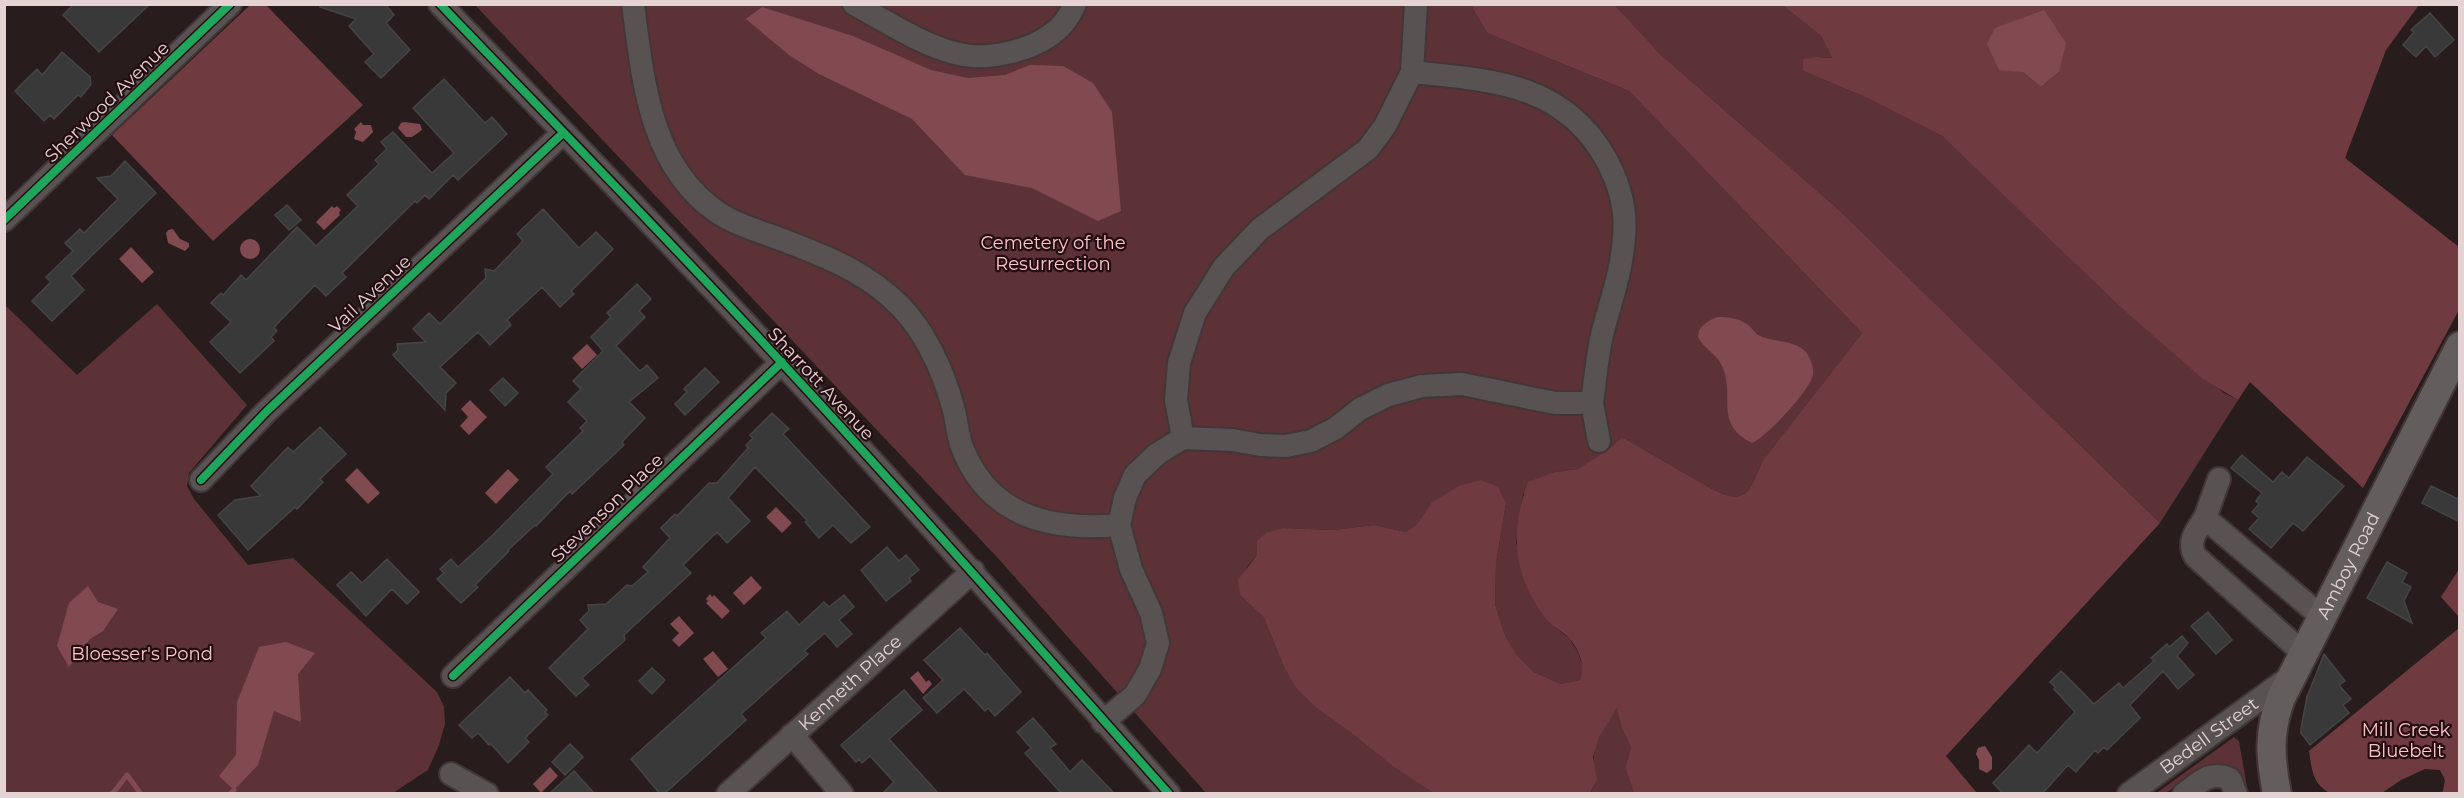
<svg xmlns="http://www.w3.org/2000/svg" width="2464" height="798" viewBox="0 0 2464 798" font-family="Montserrat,sans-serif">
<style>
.green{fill:#5d3237}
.forest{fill:#6f3b41;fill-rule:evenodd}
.water{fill:#804a50}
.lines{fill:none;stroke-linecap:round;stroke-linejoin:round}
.stream{stroke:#804a50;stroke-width:5}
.building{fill:#3a3939;stroke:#454546;stroke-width:1.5}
.minor-casing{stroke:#423637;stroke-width:26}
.major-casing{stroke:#423637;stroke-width:32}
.minor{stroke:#585252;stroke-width:22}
.major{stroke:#645d5d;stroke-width:28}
.cycleway-casing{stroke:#240d10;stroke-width:11}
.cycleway{stroke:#20a55d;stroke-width:8}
.labels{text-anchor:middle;stroke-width:4.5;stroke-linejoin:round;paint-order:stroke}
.street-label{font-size:18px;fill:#e5d3d4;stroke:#240d10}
.park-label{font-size:18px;fill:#fec5c9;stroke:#240d10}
</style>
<rect width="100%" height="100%" fill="#281c1d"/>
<!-- green -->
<path class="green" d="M475,5h996l16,28 142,58 233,242 -99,127c-13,28 -14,48 -51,29l-90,-52 -15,14 -14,10 -15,8 -23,3 -32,22 -7,49 33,80 20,15 9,14 6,18 -4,10 -19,4 -27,-12 -18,-18 -11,-19 -10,-31 1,-40 10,-61h-75l-14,21 -11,8 -32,-7 -41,5 -50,-2 -26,13v14l-10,12 -7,28 24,23 19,47 36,45 31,22 45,36 41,25h-230l-210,-237z
M1615,5h167l39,31 11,22 -15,-1 -14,14 62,26 77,39 123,116 159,141 14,7 -78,123 -322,-314 -178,-155z
M4,304l73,71 80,-71 90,101 -58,68 -2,13 7,13 54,66 45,-7 144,134 7,15 1,17 -6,21 -11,25 -35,23h-388z
M1618,707l4,22 9,18 -6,21 9,25 -44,1c11,-22 2,-19 4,-38 1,-18 13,-35 24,-49z
M2234,737l5,4 9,52h-6l-46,-22 -30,22 -11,1z"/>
<!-- forest -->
<path class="forest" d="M250,5h16l97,100 -150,136 -101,-106z
M1471,5h144l45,49 178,155 322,314 -214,233 31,37h-343l-9,-25 6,-21 -9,-18 -5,-21 -18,29 -6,20 4,23 -7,13 -154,1 -8,-5 -33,-21 -45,-36 -31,-22 -22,-21 -14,-24 -19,-47 -24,-23 -2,-15 19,-25v-14l9,-8 17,-5 50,2 41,-5 32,7 11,-8 14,-21 28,-17 22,-6 17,7 8,16 -10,61 -1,40 10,31 11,19 18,18 27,12 19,-4c6,-14 -1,-31 -11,-42 -6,-7 -16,-10 -21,-17 -11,-14 -20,-28 -25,-44 -11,-31 -6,-65 5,-95l27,-10 23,-3 29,-18 15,-14 90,52c37,19 38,-1 51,-29l99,-127 -233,-242 -142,-58z
M1782,5h637l-33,45 -41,108 114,89v63l-96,178 -113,-106 -12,18 -35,-21 -79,-69 -182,-174 -77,-39 -62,-26v-12l14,-2 15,1 -11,-22zM2023,72h36l-18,15z
M2459,569v48l-18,-20z
M2459,628v165h-19l3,-2 2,-11 -5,-10 -15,-1 -24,11 -19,13h-52c-18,-9 -18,-24 -21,-42z"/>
<!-- water -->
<path class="water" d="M762,7l91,29 78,34 37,8 37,-3 25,-10 33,1 30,17 19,29 9,99 -23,10 -66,-33 -67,-13 -53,-56 -93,-45 -30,-19 -43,-36z
M2044,10l22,33 -7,29 -18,15 -18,-15 -24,-2 -12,-26 8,-16z
M361,122l2,3h8l2,7 -10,10 -9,-3 2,-7 -2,-3z
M404,122l16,2 2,6 -10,7h-6l-8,-9 3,-5z
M332,206l2,2 3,-2 4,4 -2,3 1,2 -16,15 -8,-8z
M173,229l7,10 9,4v4l-4,4 -17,-8 -2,-10 2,-3z
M240 249a10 10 0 1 1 20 0a10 10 0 1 1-20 0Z
M131,247l23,25 -12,11 -23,-24z
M1717,317c12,0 22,1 31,8 4,3 6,7 10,10 15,8 36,4 48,17 4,6 8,15 7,22 -2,16 -46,62 -61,69 -39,-20 -16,-46 -30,-77 -5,-12 -18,-17 -24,-29 0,-11 10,-16 19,-20z
M587,344l10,11 -15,14 -10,-11z
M470,400l17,17 -18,18 -9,-9 8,-9 -7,-8z
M357,468l23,25 -12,11 -23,-24z
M508,469l11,11 -23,24 -11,-11z
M776,507l16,16 -10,10 -16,-16z
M751,576l11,12 -18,17 -11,-12z
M88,586l10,16 20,7 -15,22 -13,8 -21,28 -12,-21 12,-43z
M710,594l2,3 2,-2 16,16 -8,8 -16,-16 2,-2 -2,-2z
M679,616l15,17 -15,14 -7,-7 7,-7 -9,-9z
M286,642l29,11 -17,21 3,48 -27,-11 -16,54 -24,25 -15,-14 17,-21 1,-53 22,-55z
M713,651l15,18 -10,8 -15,-18z
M918,671l8,11 3,-2 3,4 -9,10 -13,-16z
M1985,746l7,11v12l-5,4 -8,-4v-9l-3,-6 2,-6z
M550,767l8,9 -17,17 -8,-9z"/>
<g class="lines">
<!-- stream -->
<path class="stream" d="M110,794l4,-2 13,-17 14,19
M230,794l4,-4"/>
</g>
<!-- building -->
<path class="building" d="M74,4h76l-51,48 -36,-37z
M320,4h65l9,11 -8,8 24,27 -29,28 -16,-16 9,-8 -25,-28 7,-7 -36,-12z
M2430,13l24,27 -19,17 -9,-11 -10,11 -13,-12 11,-13 -3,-2z
M62,52l28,25 1,7 -10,13 -3,-2 -24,24 -4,-4 -6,6 -29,-30 22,-22 5,6z
M444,79l41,44 7,-6 15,17 -49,46 -5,-5 -24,24 -4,-4 -8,8 -2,-2 -73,72 4,4 -20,19 -11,-11 -38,39 -3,4 3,3 -6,6 3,4 -34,32 -30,-31 21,-20 -20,-19 10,-10 2,2 18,-20 5,5 51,-53 19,19 42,-40 -11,-11 32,-31 -4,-4 12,-11 -6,-7 12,-10 39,41 22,-20 -41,-45z
M125,161l31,32 -85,83 13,14 -32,31 -20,-20 19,-19 -5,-5 27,-26 -8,-8 15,-14 4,4 34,-34 -21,-21 14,-2z
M287,205l14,15 -12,10 -14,-15z
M543,209l36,39 17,-16 17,17 -42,42 3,3 -14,13 -18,-20 -35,33 4,5 -21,20 -12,-13 -38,35 16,16 -10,10 -1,17 -52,-55 5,-5 -1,-6 29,-2 -13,-13 16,-16 11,11 46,-46 -1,-9 9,2 29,-30 -6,-7z
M637,284l14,15 -12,12 6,6 -29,29 24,25 7,-6 11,13 -29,24 16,16 -23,24 2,3 -52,49 -2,-3 -34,35 -1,-1 -27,25 1,1 -34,34 3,2 -17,16 -24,-24 7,-6 -4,-4 11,-10 7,8 35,-32 60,-61 -7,-7 37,-36 -3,-3 7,-7 -19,-19 13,-13 -8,-8 30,-30 -12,-14 20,-20 -4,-4z
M705,368l14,14 -34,33 -10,-11 12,-12 -3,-3z
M503,378l15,15 -13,13 -15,-16z
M772,413l17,16 -6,5 87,93 -19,16 -18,-18 -14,13 -14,-16 2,-2 -52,-53 -27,31 22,23 -23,22 -10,-11 -34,33 8,8 -67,62 1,5 -43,38 7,7 -13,11 -27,-28 39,-39 -8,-9 9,-9 -1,-6 18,-1 21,-19 5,1 16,-14 -5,-5 27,-29 -9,-10 14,-14 2,2 32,-33h8l31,-35 -2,-3 7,-7 -3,-3z
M320,427l26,27 -26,25 3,3 -26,27 -2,-2 -47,43 -30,-35 17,-15 26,-4 -10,-10 37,-39 5,5z
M2242,455l31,27 9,-10 7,6 18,-21 37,29 -41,45 -10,-8 -22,25 -22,-19 10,-11 -7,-6 7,-8 -3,-3 6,-8 -31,-25z
M2431,486l29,14v22l-38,-19z
M887,547l12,14 7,-6 13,15 -10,8 2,3 -25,20 -25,-31z
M387,559l32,33 -12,12 -15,-15 -26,27 -29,-31 14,-13 11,11z
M2387,562l20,11 -5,9 9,5 -7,14 8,22 -45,-25z
M844,595l10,12 -15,13 13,14 -15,13 -12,-14 -21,18 4,3 -67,60 5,6 -82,74h-4l-29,-35 135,-121 -5,-5 26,-22 12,14 25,-23 5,5z
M2208,612l24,28 -16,14 -25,-28z
M960,628l25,27 2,-2 34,39 -26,24 -7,-8 -3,3 -21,-22 -27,24 -14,-15 20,-18 -19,-20z
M2182,636l6,7 -11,13 17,19 -16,14 -15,-18 -33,34 10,13 -33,32 -3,-3 -6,6 -3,-3 -19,22 -8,-7 -26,29h-38l-11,-11 36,-38 8,8 38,-41 -21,-23 1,-2 -5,-5 11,-11 33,33 25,-21 4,5 31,-27 -3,-3 16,-14 2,3z
M2324,654l21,27 -6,4 12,14 -8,6 6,8 -39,32 -9,-12v-5l6,-31z
M652,668l13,12 -13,14 -13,-13z
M510,677l15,16 3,-3 19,20 -2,2 3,3 -23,23 4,4 -21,21 -17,-19 -2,1 -11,-12 -6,5 -13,-13z
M904,690l18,20 -33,29 50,55h-57l12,-12 -24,-26 -8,7 -3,-4 -3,3 -15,-17z
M1033,718l23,26 -6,4 20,24 12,-12 33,34h-53l-37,-41 6,-5 -14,-16z
M570,744l13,13 -18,18 -13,-13z
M574,771l21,23h-46z"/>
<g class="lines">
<defs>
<g id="minor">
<path d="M440,4c115,120 231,238 343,360 131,141 258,286 386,430"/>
<path d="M633,4c10,75 16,161 84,208 21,14 48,21 71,30 42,16 81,32 113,65 26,28 42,64 52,100 4,13 4,27 9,40 27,70 89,84 157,78"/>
<path d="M854,4c32,17 66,40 101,49 31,9 81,-2 105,-26 6,-6 11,-14 15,-23"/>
<path d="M4,220l226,-216"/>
<path d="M1592,403l7,38"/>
<path d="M1183,438l-7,-38 3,-37 16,-50 29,-46 36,-38 108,-80 17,-23 27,-54 4,-68"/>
<path d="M2219,479l-14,39 117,99"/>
<path d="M201,480l66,-69 296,-278"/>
<path d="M2205,518c-8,12 -18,23 -10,38l108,97"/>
<path d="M453,676l329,-314"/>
<path d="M1103,722l32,-27 15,-26 8,-26 -7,-30 -20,-44 -12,-44 6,-27 10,-23 22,-21 26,-16 50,2 27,5 26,1 25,-5 25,-13 24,-19 28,-14 34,-9 40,-2 93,19h37c3,-22 5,-46 10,-68 8,-32 20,-64 22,-98 3,-28 -5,-54 -18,-78 -43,-77 -117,-79 -194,-87"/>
<path d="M792,735l50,59"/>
<path d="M451,774l36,20"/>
<path id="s1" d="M728,794l245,-223"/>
<path id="s2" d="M2129,794l161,-117"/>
<path d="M2184,794c17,-12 25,-24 46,-15l6,15"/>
</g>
<g id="major">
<path id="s3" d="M2277,794c-7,-37 -9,-61 4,-96l179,-352"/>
</g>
</defs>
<!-- minor casing -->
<use href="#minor" class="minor-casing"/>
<!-- major casing -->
<use href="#major" class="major-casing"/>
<!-- minor -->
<use href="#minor" class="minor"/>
<!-- major -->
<use href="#major" class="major"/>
<defs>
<path id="cycleway" d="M440,4c115,120 231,238 343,360 131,141 258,286 386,430
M4,220l226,-216
M201,480l66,-69 296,-278
M453,676l329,-314"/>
</defs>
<!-- cycleway casing -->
<use href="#cycleway" class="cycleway-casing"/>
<!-- cycleway -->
<use href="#cycleway" class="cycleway"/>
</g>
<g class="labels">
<!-- street labels -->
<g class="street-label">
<text transform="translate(107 102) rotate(-44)" y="6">Sherwood Avenue</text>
<text transform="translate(370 294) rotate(-43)" y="6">Vail Avenue</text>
<text transform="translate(821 384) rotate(47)" y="6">Sharrott Avenue</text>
<text transform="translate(607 508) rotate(-44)" y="6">Stevenson Place</text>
<text dy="6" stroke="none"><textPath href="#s3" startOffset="246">Amboy Road</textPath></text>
<text dy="6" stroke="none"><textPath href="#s1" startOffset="165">Kenneth Place</textPath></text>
<text dy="6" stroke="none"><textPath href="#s2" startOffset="99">Bedell Street</textPath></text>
</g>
<!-- park labels -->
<g class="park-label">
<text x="1053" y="249">Cemetery of the<tspan x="1053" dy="21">Resurrection</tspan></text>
<text x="142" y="660">Bloesser's Pond</text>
<text x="2406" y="736">Mill Creek<tspan x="2406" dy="21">Bluebelt</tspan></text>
</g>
</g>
<!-- border -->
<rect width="2464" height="798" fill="none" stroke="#e5d3d4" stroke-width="12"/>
</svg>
